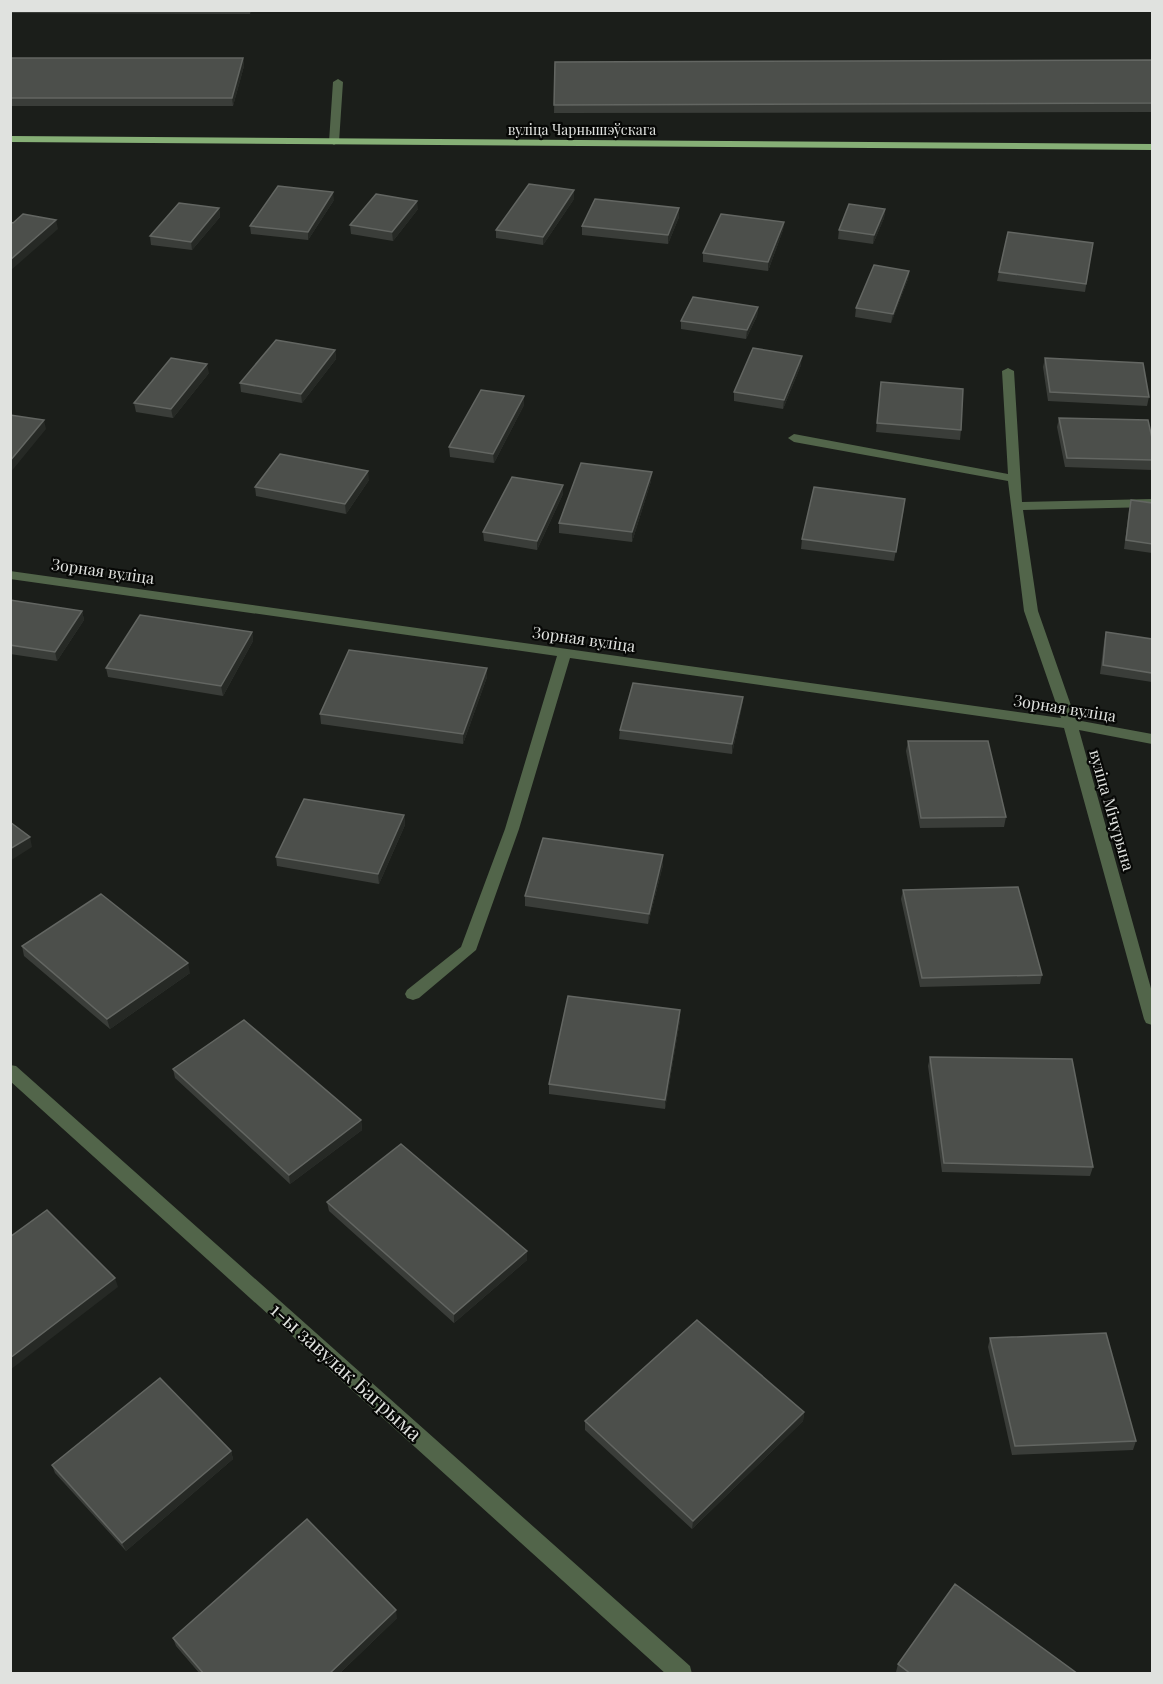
<svg xmlns="http://www.w3.org/2000/svg" width="1163" height="1684" viewBox="0 0 1163 1684" font-family="'Playfair Display',serif">
<style>
.lines{fill:none;stroke-linecap:round;stroke-linejoin:round}
.minor{fill:#52654a;fill-rule:evenodd}
.major{fill:#86af76;fill-rule:evenodd}
.wall{fill:#3a3d39}
.shaded-wall{fill:#262925}
.building{fill:#4c4f4b;stroke:#636662;stroke-width:1.5}
.labels{text-anchor:middle;stroke-width:4.5;stroke-linejoin:round;paint-order:stroke}
.far-street-label{font-size:14px;fill:#e0e2df;stroke:#070806}
.street-label{font-size:16px;fill:#e0e2df;stroke:#070806}
.near-street-label{font-size:20px;fill:#e0e2df;stroke:#070806}
</style>
<rect width="100%" height="100%" fill="#1b1e1a"/>
<g class="lines">
<!-- minor -->
<path class="minor" d="M338,79l5,3 -4,60 -5,3 -5,-3 4,-60z
M1008,368l6,3 8,131 130,-3v8l-129,3 15,101 38,109 76,14v10l-73,-14 73,262v33l-6,-2 -2,-4 -80,-291 -494,-70 -51,171 -43,121 -57,48 -6,2 -6,-2 -2,-4 2,-4 54,-43 44,-118 52,-173 -547,-77v-8l1051,147 -37,-107 -16,-130 -214,-39 -6,-4 6,-4 214,40 -6,-103z
M10,1065l6,1 674,600 2,8h-26l-656,-593z"/>
<!-- major -->
<path class="major" d="M10,136l1142,8v6l-1142,-8z"/>
</g>
<!-- wall -->
<path class="wall" d="M10,10h241l-1,4 -240,-1z
M10,58h233l1,8 -11,40h-223z
M1152,60v52l-598,1 1,-51z
M574,199l-31,46 -47,-7v-8z
M334,200l-26,40 -57,-6 -1,-8z
M219,208l1,9 -28,33 -41,-5 -1,-9z
M418,209l-25,32 -42,-7 -1,-9z
M885,209l-1,9 -11,26 -35,-5 1,-9z
M679,217l-11,27 -86,-9v-9z
M784,222l-1,8 -15,41 -65,-9v-9z
M1093,243l-8,49 -88,-11 2,-9z
M909,271l-1,8 -17,44 -36,-6 1,-9z
M758,307l-1,9 -11,23 -65,-10v-8z
M335,350l1,9 -34,44 -61,-11 -1,-9z
M1045,358l104,39 -2,9 -99,-5 -5,-34z
M801,365l-18,44 -49,-8v-9z
M209,373l-36,45 -37,-6 -2,-9z
M881,382l80,48 -1,10 -84,-8z
M524,405l-30,58 -44,-6 -1,-10z
M1059,418l93,20v32l-87,-3 -8,-40z
M369,480l-23,34 -90,-18 -1,-9z
M651,481l-19,61 -73,-9v-10z
M563,494l-26,56 -53,-9 -1,-9z
M1131,500l21,3v50l-28,-4 5,-39z
M904,508l-10,53 -93,-12 1,-10z
M10,600l72,11 2,9 -27,41 -47,-7z
M252,632l1,9 -30,55 -115,-19 -2,-9z
M1106,632l46,7v43l-52,-8 4,-32z
M487,677l-24,67 -142,-20 -1,-10z
M743,697l-1,9 -10,48 -113,-15 1,-9z
M908,741l98,76 -2,10 -84,1 -14,-77z
M404,815l1,10 -26,59 -102,-18 -1,-9z
M663,865l-15,59 -123,-18v-10z
M903,890l139,85 -2,9 -120,3 -19,-88z
M22,946l168,27 -80,56 -86,-73z
M680,1010v10l-15,89 -116,-15v-10z
M930,1057l163,110 -3,9 -148,-4 -14,-106z
M173,1069l188,51 1,10 -72,54 -115,-106z
M327,1202l200,49v9l-73,63 -125,-112z
M990,1338l146,103 -3,9 -121,5 -24,-108z
M804,1412l-1,9 -111,108 -107,-99v-9z
M231,1451l2,8 -107,92 -71,-78 -3,-8z
M397,1618l-58,56h-139l-24,-28 -3,-8z
M898,1664l180,10h-179l-3,-2z"/>
<!-- shaded-wall -->
<path class="shaded-wall" d="M243,58l1,8 -11,40 -1,-8z
M574,190v9l-31,46v-8z
M333,192l1,8 -26,40v-8z
M417,201l1,8 -25,32 -1,-9z
M219,208l1,9 -28,33 -1,-8z
M679,208v9l-11,27v-9z
M885,209l-1,9 -11,26 1,-9z
M56,220l2,9 -48,42v-11z
M784,222l-1,8 -15,41v-9z
M909,271l-1,8 -17,44 2,-9z
M758,307l-1,9 -11,23 1,-9z
M335,350l1,9 -34,44 -1,-9z
M802,356l-1,9 -18,44 1,-9z
M207,364l2,9 -36,45 -2,-9z
M524,396v9l-30,58 -1,-9z
M44,420l2,9 -36,44v-12z
M368,471l1,9 -23,34 -1,-10z
M652,472l-1,9 -19,61v-10z
M563,485v9l-26,56v-9z
M82,611l2,9 -27,41 -2,-9z
M252,632l1,9 -30,55 -2,-10z
M487,668v9l-24,67v-10z
M743,697l-1,9 -10,48v-10z
M404,815l1,10 -26,59 -1,-10z
M30,837l2,10 -22,14v-12z
M663,855v10l-15,59 1,-10z
M188,963l2,10 -80,56 -3,-10z
M680,1010v10l-15,89v-9z
M361,1120l1,10 -72,54 -1,-9z
M527,1251v9l-73,63v-9z
M115,1278l3,9 -108,83v-12z
M804,1412l-1,9 -111,108 1,-8z
M231,1451l2,8 -107,92 -4,-8z
M396,1610l1,8 -58,56h-10z"/>
<!-- building -->
<path class="building" d="M10,58h233l-11,40h-222z
M1152,60v43l-598,2 1,-43z
M529,184l45,6 -31,47 -47,-7z
M278,186l55,6 -25,40 -58,-6z
M376,194l41,7 -25,31 -42,-7z
M595,199l84,9 -11,27 -86,-9z
M179,203l40,5 -28,34 -41,-6z
M849,204l36,5 -11,26 -35,-5z
M23,214l33,6 -46,40v-38l3,1z
M721,214l63,8 -16,40 -65,-9z
M1008,232l85,11 -7,41 -87,-12z
M874,265l35,6 -16,43 -37,-6z
M693,297l65,10 -11,23 -66,-9z
M276,340l59,10 -34,44 -61,-11z
M753,348l49,8 -18,44 -50,-8z
M171,358l36,6 -36,45 -37,-6z
M1045,358l98,5 6,34 -99,-5z
M881,382l82,7 -2,41 -84,-7z
M481,390l43,6 -31,58 -44,-7z
M10,415l34,5 -34,41z
M1059,418l89,2 4,18v22l-85,-2z
M280,454l88,17 -23,33 -90,-17z
M581,463l71,9 -20,60 -73,-9z
M512,477l51,8 -26,56 -54,-9z
M814,487l91,12 -9,53 -94,-13z
M1131,500l21,3v41l-26,-4z
M10,600l72,11 -27,41 -45,-7z
M140,615l112,17 -31,54 -115,-18z
M1106,632l46,7v34l-49,-8z
M349,650l138,18 -24,66 -143,-20z
M633,683l110,14 -11,47 -112,-14z
M908,741h80l18,76 -85,1z
M304,799l100,16 -26,59 -102,-17z
M10,822l20,15 -20,12z
M543,838l120,17 -14,59 -124,-18z
M1018,887l24,88 -120,3 -19,-88z
M101,894l87,69 -81,56 -85,-73z
M568,996l112,14 -15,90 -116,-16z
M244,1020l117,100 -72,55 -116,-106z
M930,1057l142,2 21,108 -149,-4z
M401,1144l126,107 -73,63 -127,-112z
M47,1210l68,68 -105,80v-121z
M697,1320l107,92 -111,109 -108,-100z
M1106,1333l30,108 -121,5 -25,-108z
M160,1378l71,73 -109,92 -70,-78z
M307,1519l89,91 -67,64h-125l-31,-36z
M955,1584l123,90h-167l-13,-10z"/>
<g class="labels">
<!-- far-street labels -->
<g class="far-street-label">
<text x="582" y="135">вуліца Чарнышэўскага</text>
</g>
<!-- street labels -->
<g class="street-label">
<text transform="translate(103 571) rotate(8)" y="6">Зорная вуліца</text>
<text transform="translate(584 639) rotate(8)" y="6">Зорная вуліца</text>
<text transform="translate(1065 708) rotate(9)" y="6">Зорная вуліца</text>
<text transform="translate(1112 810) rotate(74)" y="6">вуліца Мічурына</text>
</g>
<!-- near-street labels -->
<g class="near-street-label">
<text transform="translate(346 1372) rotate(42)" y="7">1-ы завулак Багрыма</text>
</g>
</g>
<!-- border -->
<rect width="1163" height="1684" fill="none" stroke="#e0e2df" stroke-width="24"/>
</svg>
